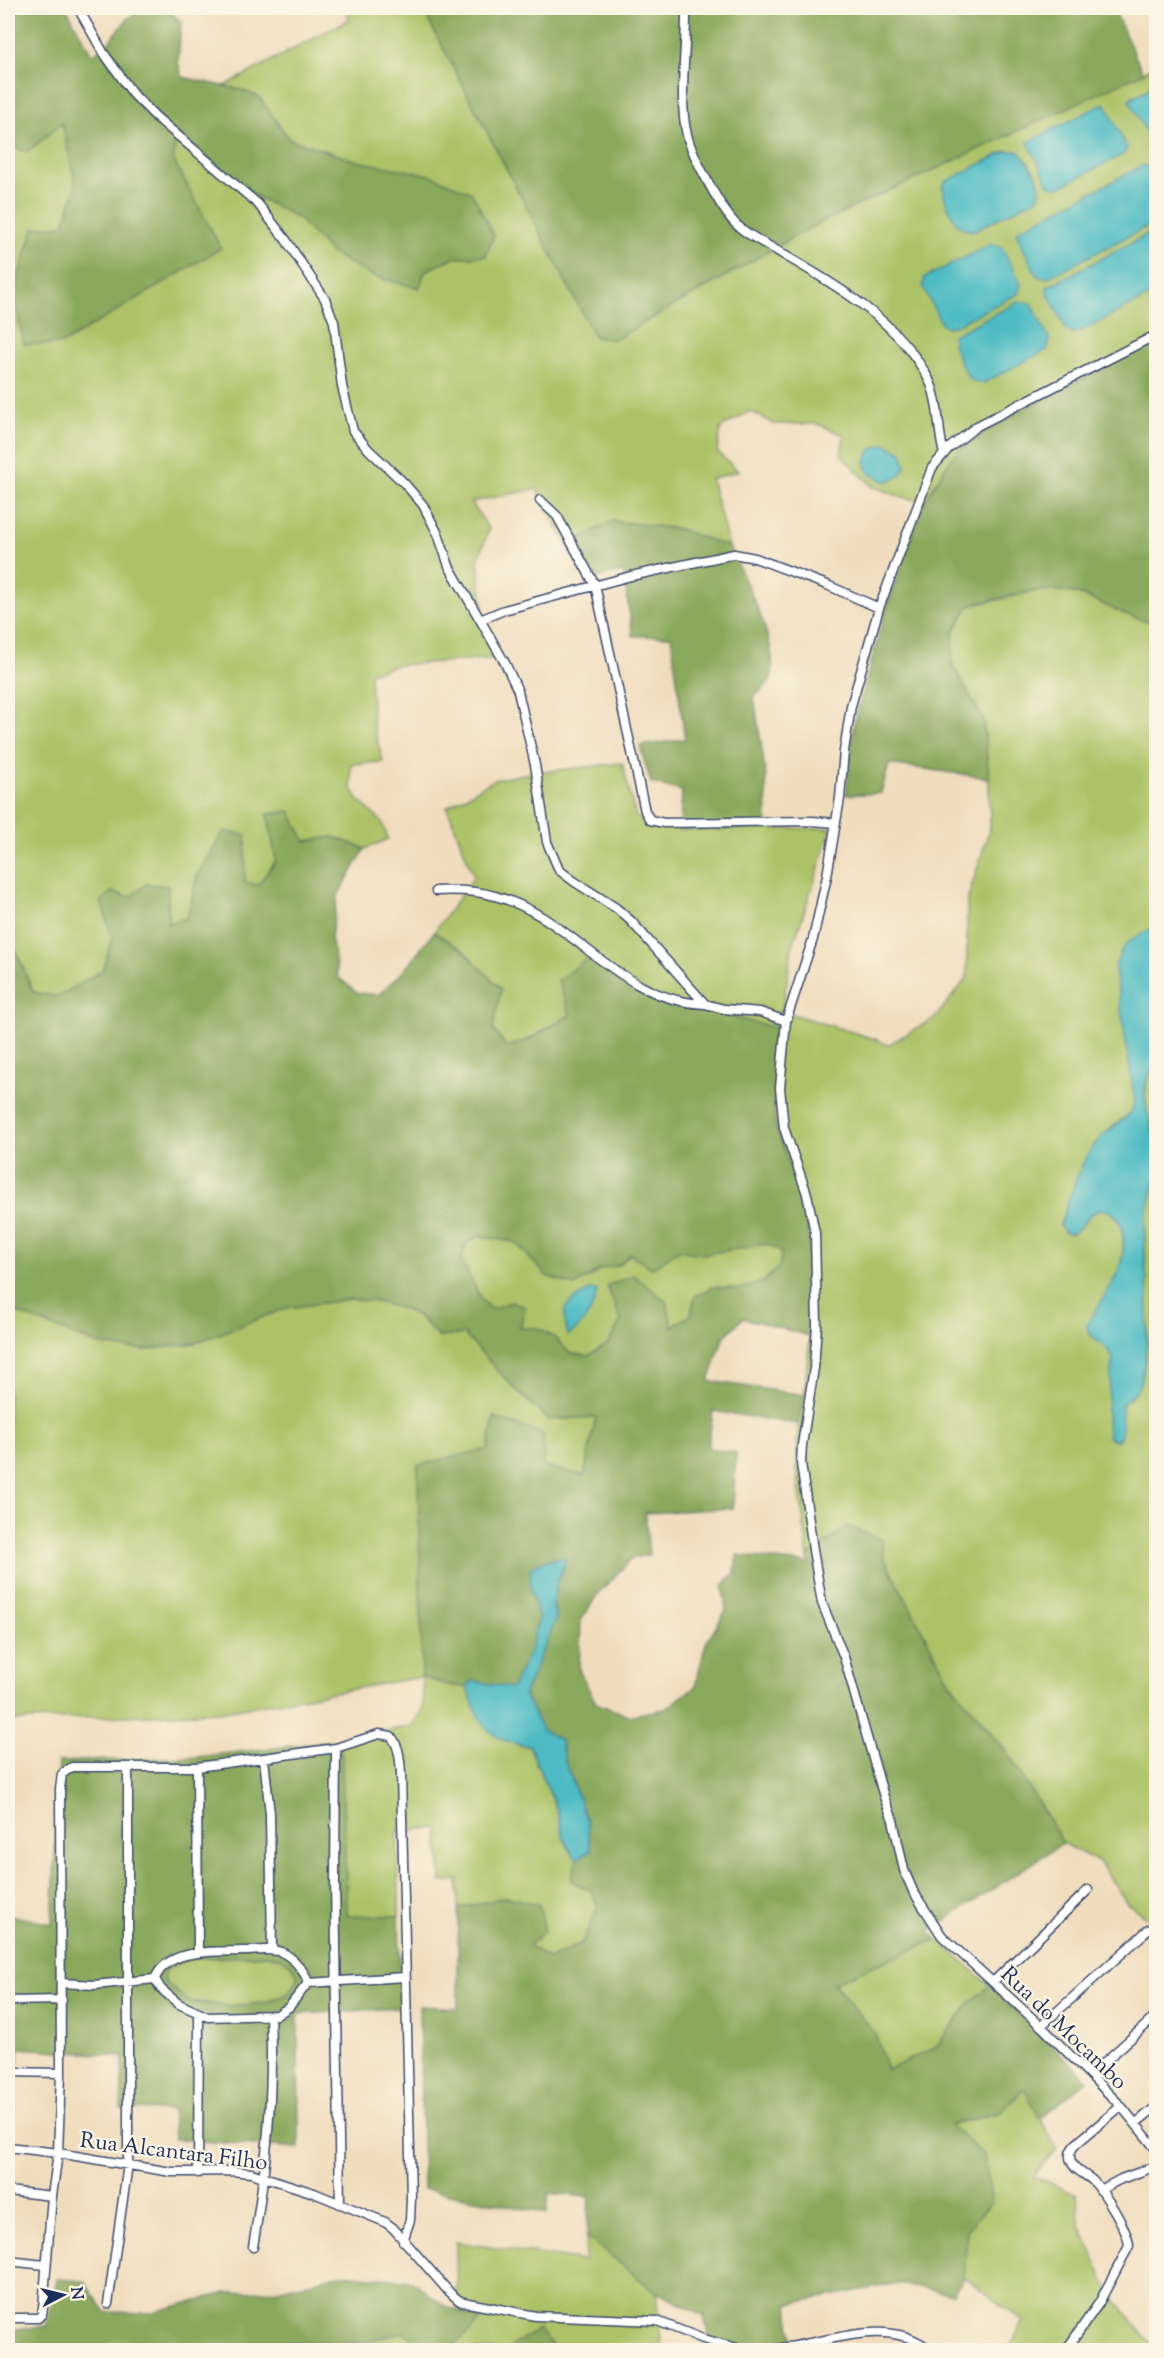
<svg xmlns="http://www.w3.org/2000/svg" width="1164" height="2358" viewBox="0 0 1164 2358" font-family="'Sorts Mill Goudy',serif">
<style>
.green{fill:#acc266;stroke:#647862;stroke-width:1.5;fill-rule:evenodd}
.forest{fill:#89a85b;stroke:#526c5c;stroke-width:1.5;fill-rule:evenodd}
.water{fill:#4dbbc3;stroke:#347590;stroke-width:1.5}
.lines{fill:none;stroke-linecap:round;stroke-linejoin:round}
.minor-casing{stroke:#3b496c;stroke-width:11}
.minor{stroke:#fff;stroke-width:8}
.labels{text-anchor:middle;stroke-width:4.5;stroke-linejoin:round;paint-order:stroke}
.street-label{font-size:22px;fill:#1b2f5e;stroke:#fcf5e5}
</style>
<rect width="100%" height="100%" fill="#fcf5e5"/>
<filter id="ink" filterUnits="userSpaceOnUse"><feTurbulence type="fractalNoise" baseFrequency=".0167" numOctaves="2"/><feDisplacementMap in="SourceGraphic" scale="12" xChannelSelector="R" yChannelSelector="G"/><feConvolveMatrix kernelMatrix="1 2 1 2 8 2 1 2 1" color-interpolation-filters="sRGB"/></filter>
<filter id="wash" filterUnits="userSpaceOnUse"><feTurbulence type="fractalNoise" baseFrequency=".008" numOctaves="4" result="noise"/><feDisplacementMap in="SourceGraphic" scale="24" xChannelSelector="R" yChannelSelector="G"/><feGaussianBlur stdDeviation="1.35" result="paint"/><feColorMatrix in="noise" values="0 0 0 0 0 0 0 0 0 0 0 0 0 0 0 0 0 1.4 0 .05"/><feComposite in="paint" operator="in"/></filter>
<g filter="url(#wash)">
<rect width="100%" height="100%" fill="#f0ddbd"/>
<!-- green -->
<path class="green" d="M344,8h78l173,329 19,3 197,-113 345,-161v19l-24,12 20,47 4,2v37l-7,-15 -5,-3 -127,66 25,47 114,-56v8l-109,57 25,47 84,-41v47l-163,86 -35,25 -34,51 -25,-6 -27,-10 -31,-31 3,-20 -27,-11h-43l-24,-13 -29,17 -4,24 21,19 -27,8 18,68 -50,-18 -66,-8 -46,24 -30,-56 -66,13 18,27 -11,31 5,45v25l16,28 -101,7 -28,8 3,51 10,38 -32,2v23l8,14 23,21 6,17 -23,10 -31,-12 -29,4 -15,-30 -22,4 8,46 -18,24 -60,-11 -11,44 -19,6v-38l-38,11 -18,-5v46l-9,32 -45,27 -25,-5 -25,-61v-784l20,4 35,-28 13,64 -12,38 156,23 -46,-87 1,-30 79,64 44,23 33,35 88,35 6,-17 28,-13 -97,-97 -67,-22 -30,-42 -35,-11 126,-67zM1006,151l31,47 -61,32 -6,1 -28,-44 3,-5z
M1046,589l32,5 66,27h12v306l-29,16 -12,26 20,133c-3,15 -15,17 -25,27 -27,26 -37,62 -50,96l11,9c14,-5 15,-24 32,-24 8,0 14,6 17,13 13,38 -14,71 -33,102l3,10c10,6 18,12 23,23l-6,64 4,18h8l3,-36c3,-3 8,-5 11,-9 25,-29 10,-124 12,-163 0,-18 6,-36 11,-53v746l-29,-22 -27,-40 -37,-20 -56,-91 -57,-69 -67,-127 -1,-16 -34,-14 -40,30 -11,-87 1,-45 6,-29 6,-59 -1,-98 -6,-35 -29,-82 3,-93 -117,-28 -71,-43 -19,58 -42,25 -21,7 -14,-18 -59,-97 40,-55 -27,-70 47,-27 36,-7 92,-10 14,54 44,13 152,-2 -40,120 -10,63 93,28 13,6 47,-27 32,-40v-77l23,-73 -1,-50 -6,-59 -31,-55 2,-33 15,-25z
M1156,1064v83c-7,-27 -20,-58 0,-83z
M479,1236l36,6 32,34 43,2 9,-8 20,-5 11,-11 22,14 26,-18 25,4 64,-10 14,6 -1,16 -17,16 -24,7 -26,-2 -18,9 -4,19 -19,12 -65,-41 14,34 -13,24 -20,12 -18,-2 -15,-16 -35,-10 5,-20 -14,-6 -20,7 -9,-8 -21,-42 4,-15z
M351,1299c40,4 61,6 87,38l26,-3 51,55 34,31 47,-3 -12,59 -41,-10 -49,-49 -6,32 -70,17 4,211 25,8 20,2 9,24 42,34 12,1c7,21 17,41 26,61 9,24 2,29 21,52l-6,22 20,9 7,17 -16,36 -33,16 -21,-14 -23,-48 -47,12v-29l-17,2 -3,-54 -40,3 1,85 -52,1 -6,-177 71,-14 11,-18 -1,-31 -203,35 -211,9v-412l89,35 48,6 50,-7 91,-35z
M937,1939l53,47 -18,14 -37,48 -48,22 -12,-37 -42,-51z
M268,1955c16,4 27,7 30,25l-9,13 -25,10 -36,3 -41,-5 -22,-19 -1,-11 23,-12z
M1024,2089l33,60 -24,27 44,19 3,31 23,53 10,18 43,53h-147l14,-29 -59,-44 3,-48 25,-27 -42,-77 51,-13z
M587,2237l69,55 6,58h-106l-18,-21 -31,21h-58l31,-30 -23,-9 -1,-69 128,19z
M402,2332l28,18h-155l13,-8 71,1z"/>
<!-- forest -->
<path class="forest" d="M8,8h58l26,47 16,-12 19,-24 19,-11h21l14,14 -3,40 4,15 60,13 17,7 30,42 67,22 74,14 42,18 22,42 -8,21 -33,2 -28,13 -6,17 -47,-12 -41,-23 -33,-35 -44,-23 -79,-64 -1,30 47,87 -159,96h-38l-11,-51 21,-65 30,-3 12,-38 -14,-64 -34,28 -20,-4z
M422,8h691l30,65 -332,154 -197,113 -19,-3z
M1156,340v281c-27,0 -51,-19 -78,-27 -35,-10 -74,3 -109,12l-15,25 -2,33 31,55 6,59 -100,-14 -8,29 -35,2 8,-71 33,-119 37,-103 24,-39 10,-12 35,-25z
M613,521l66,8 50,18c14,28 54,105 41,133 -3,6 -12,13 -16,17l12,80 1,51 -87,2 2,-39 -31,-8 -11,-37 45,-7 -14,-103h-38l-10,-64 -37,8 -19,-35z
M290,811l15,30 29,-4 31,12 -27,46 -7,41 7,41 19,16 21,2 23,-21 33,-42 29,18 38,39 -8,40 14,18 21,-7 42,-25 -12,-35 31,-23 71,43 117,28 -3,93 29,82 6,35 1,98 -67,-18 -20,20 -14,43 95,14 -6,29 -85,-13 -5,37 28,5 -3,55 -88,5 4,42 -17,3 -34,36 -17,26 -2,50 17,33 32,13 37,-7 30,-22 11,-44 20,-32 -3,-26 12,-12 2,-18 71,9v-8l40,-30 34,14 1,16 67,127 57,69 56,91 -134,88 8,8 -104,44 42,50 12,37 48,-22 37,-48 18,-14 98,94 -48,38 -16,-29 -23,23 -51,13 34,30 8,47 -25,27 -3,48 -11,17 -55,-11 -110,21 5,46h-79l-11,-35 -47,-23 -69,-55 2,-40 -40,-4 -2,20 -124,-24 -4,-183 39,2v-99l47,-12 34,7 6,27 -17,14 21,14 33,-16 16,-36 -7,-17 -20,-9 6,-22 14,-9 -4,-28 -23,-64 -4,-17 -18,-10 -18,-37 32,-75 -3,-16 4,-23 7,-14 1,-10 -27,7 -7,27 8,27 -9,34 -18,38 -39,-8 -6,6 -20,-2 -25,-8 -4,-212 70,-16 6,-32 49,17 1,32 40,10 12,-59 -47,3 -34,-31 -51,-55 -26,3 -13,-16 -14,-10 -35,-9 -25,-3 -65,9 -91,35 -50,7 -25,-2 -23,-4 -89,-35v-377l25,60 25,5 45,-27 9,-32 -11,-38 11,-8 18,5 16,-13 22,2v38l19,-6 11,-44 26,-43 22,4 -1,47 13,3 18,-24 -8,-47zM479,1236l36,6 32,34 28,10 24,-16 20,-5 11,-11 22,14 26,-18 25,4 64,-10 14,7 -1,15 -17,16 -24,7 -26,-2 -18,9 -4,19 -19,12 -5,-25 -34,-27 -26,11 14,34 -13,24 -20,12 -18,-3 -15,-15 -17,-10h-18l5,-21 -14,-5 -20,7 -9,-8 -21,-42 5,-15z
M341,1740l6,176h52l2,92 -103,6 1,134 -125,-9 -2,-29 -51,-1 2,-53 -104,-8 -5,64h-6v-197l44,9 7,-162 138,-5zM267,1955c17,4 28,7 31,25l-9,13 -25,10 -36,3 -41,-5 -22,-19 -1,-11 23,-12z
M342,2274l70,7 33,25 36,14 -32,30h-19l-28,-18 -43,11 -71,-1 -13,8h-267v-20l38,-4 11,-47 27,2 21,31 45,1 76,-20 51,-3z
M538,2329l18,21h-49z"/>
<!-- water -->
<path class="water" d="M1156,85v61l-4,-2 -23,-44z
M1105,103l22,45 -3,6 -66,34 -9,-3 -21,-43z
M1006,151h12c10,10 28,33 20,47l-63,32c-5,1 -10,0 -14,-3 -9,-7 -22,-35 -16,-45z
M1144,165c18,9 13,40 12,57l-109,56 -10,-2 -20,-41 3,-6z
M1156,230v63l-79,40 -10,-2 -20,-40v-4z
M991,244l11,4 19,36 -3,10 -64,32 -7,1 -6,-4 -18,-36 1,-9z
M1020,301l12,3 18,37 -3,9 -64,33c-5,0 -9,0 -13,-4 -6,-8 -20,-35 -17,-44z
M885,444l17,8 4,14 -6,10 -14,6 -16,-8 -5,-11 6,-14z
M1156,927v20l-2,6 2,111c-23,28 -4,53 0,83 5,28 -8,54 -11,81 -2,19 1,37 2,55 2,25 1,49 -2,74 -1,10 -2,22 -7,31 -4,7 -11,10 -16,16l-1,32 -5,5 -8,-4 -1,-28 6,-51c-6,-15 -27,-20 -26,-34 19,-32 47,-62 33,-102 -4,-9 -13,-14 -23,-11 -14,4 -16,26 -32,22l-5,-8c11,-29 19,-63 39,-86 12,-13 32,-19 36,-37l-20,-133c6,-28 17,-30 41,-42z
M590,1290h7c-3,21 -13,34 -29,46 -8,-32 -4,-30 22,-46z
M565,1556l-1,10 -7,14 -4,23 3,16 -32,75 18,36 18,10 4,18 23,64 4,28 -14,9c-19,-23 -12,-27 -21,-51 -8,-21 -19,-41 -26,-62 -43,-4 -50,-23 -63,-59l6,-6 39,7 18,-37 9,-33 -8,-28 -1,-21 8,-6z"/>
</g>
<g filter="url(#ink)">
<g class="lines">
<defs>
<path id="minor" d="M78,8l25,44 30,42 23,23 102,87 28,36 39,59 9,23 8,64 11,45 16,19 36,34 18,21 15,29 11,32 56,97 13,28 17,74 12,77 12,28 16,12 41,26 15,13 74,83 19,5 36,3 26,9
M686,8c1,38 -8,92 1,127 5,20 36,79 51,91 13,12 31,19 46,29 54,31 114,66 144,123 12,22 9,51 16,76
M1156,335l-179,91 -28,22 -17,20 -53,140 -28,98 -7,45 -4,47 -13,78 -14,63 -27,82 -6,67 4,40 23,66 8,39 2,92 -3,43 -12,77 -1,18 12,87 9,53 22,54 40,140 9,23 11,50 9,21 29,45 99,90 80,80 35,43
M540,500l17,16 38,69 50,226 5,9 14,3 148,-2 23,2
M480,620l24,-10 127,-34 103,-22 21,4 72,27 52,23
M436,891c19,-1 41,0 59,5 79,21 122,105 210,108
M336,1748l-1,131 5,325
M264,1759l6,55 2,136
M197,1767l1,185
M155,1979l6,10 18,15 29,13 69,-2 12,-8 19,-24
M993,1982l95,-92
M62,1983l32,2 61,-6c12,-32 62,-27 89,-28 12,0 26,-3 37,1 12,5 24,19 27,31l97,-6
M8,2001l54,-1
M1041,2026l107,-96
M8,2072l53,1
M1090,2075l66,-59
M1136,2123l20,-16
M8,2147l50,6 113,19 60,-1 20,2 63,20 71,29 8,6 57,65 10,8 8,2 68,13 121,5 46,18 34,9 20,2
M198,2173l1,-158
M1100,2190l21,-11 35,-13
M8,2191l44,5
M253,2247c13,-78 21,-151 17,-231
M8,2261l37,4
M108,2304l20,-140v-396
M8,2318h30l4,-4 1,-6 9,-112 6,-43 3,-80 -1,-284 2,-15 10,-7h125l139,-19 43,-14 12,2c9,12 9,24 10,38l10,424 -1,22 -7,21
M765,2350c52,-2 120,-38 165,0
M1066,2350l33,-47 30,-57c-1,-16 -25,-55 -37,-66 -7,-6 -18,-10 -21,-19 -3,-7 0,-12 5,-17l45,-38"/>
</defs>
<!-- minor casing -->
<use href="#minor" class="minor-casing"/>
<!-- minor -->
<use href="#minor" class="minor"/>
</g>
</g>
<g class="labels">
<!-- street labels -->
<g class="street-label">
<text transform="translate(1065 2027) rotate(44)" y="8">Rua do Mocambo</text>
<text transform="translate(174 2150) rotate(7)" y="8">Rua Alcantara Filho</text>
</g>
</g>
<!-- margin -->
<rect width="1164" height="2358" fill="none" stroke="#fcf5e5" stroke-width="30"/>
<!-- north arrow -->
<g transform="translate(63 2295) rotate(83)" stroke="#fcf5e5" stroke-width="4.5" paint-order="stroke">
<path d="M0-4.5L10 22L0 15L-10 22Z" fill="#1b2f5e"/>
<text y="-9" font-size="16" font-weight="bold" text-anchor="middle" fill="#1b2f5e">N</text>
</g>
</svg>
